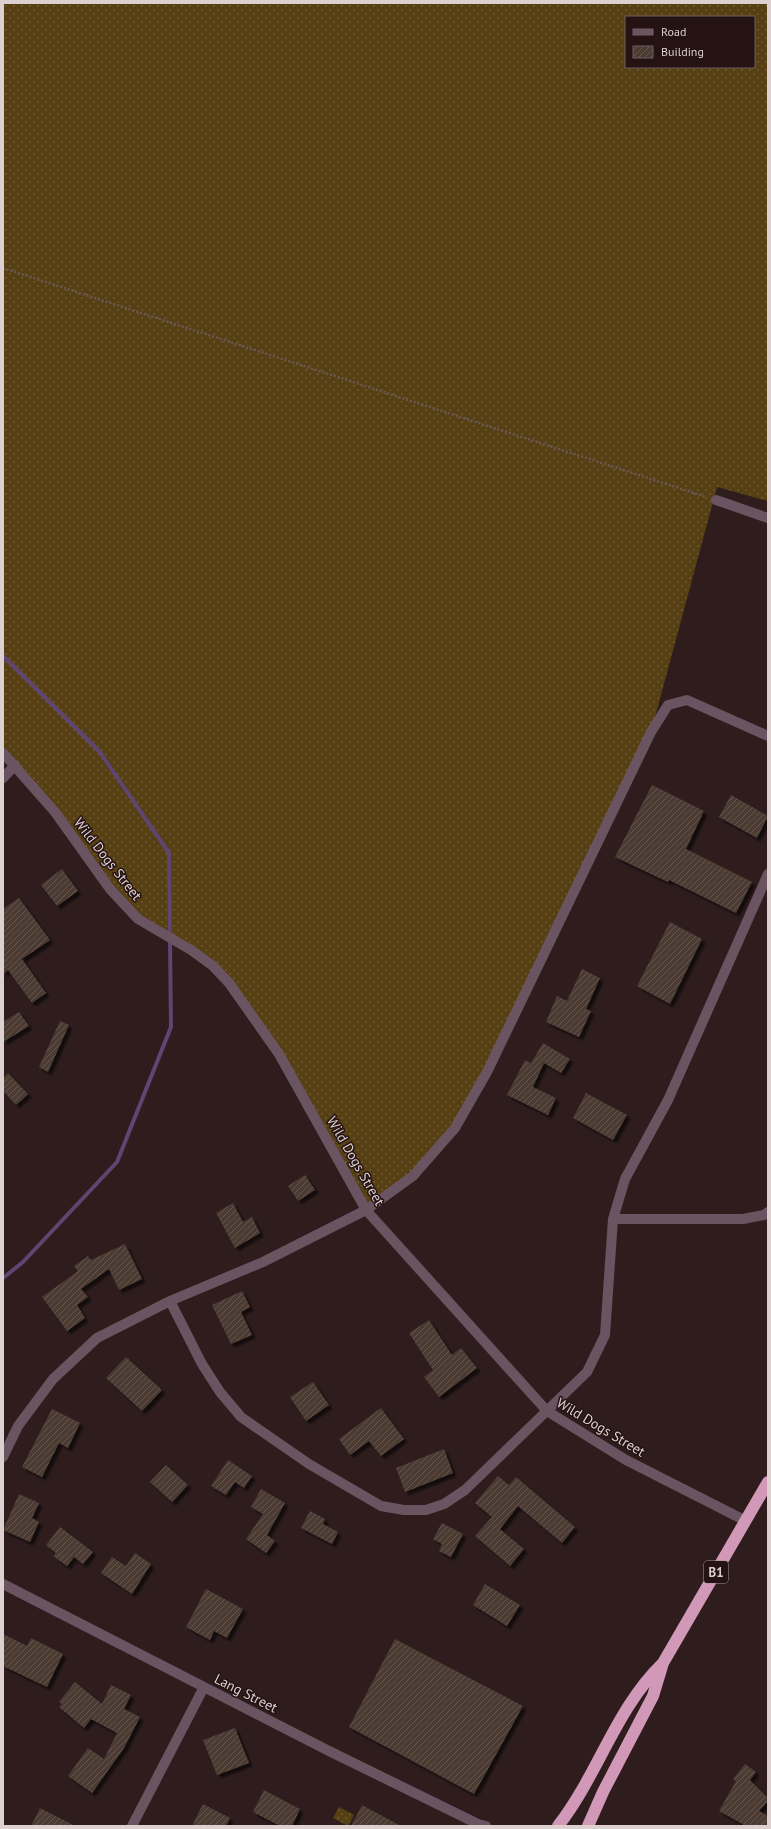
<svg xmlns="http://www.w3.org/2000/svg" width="771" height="1829" viewBox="0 0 771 1829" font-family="'PT Sans',sans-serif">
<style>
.grass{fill:url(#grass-dots);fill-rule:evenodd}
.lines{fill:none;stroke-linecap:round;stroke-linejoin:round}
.stream{stroke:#604471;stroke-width:4}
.building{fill:url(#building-hatch);filter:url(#shadow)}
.path{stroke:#685859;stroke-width:2.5;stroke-dasharray:2 2;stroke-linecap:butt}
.street{stroke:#6b5461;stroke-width:10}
.highway{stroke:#d198b8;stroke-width:12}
.labels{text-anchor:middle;stroke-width:3;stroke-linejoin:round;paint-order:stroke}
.shield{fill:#251314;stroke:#a69798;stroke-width:1}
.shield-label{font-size:13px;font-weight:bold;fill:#ddd0d0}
.street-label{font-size:14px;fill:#ddd0d0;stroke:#251314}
</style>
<defs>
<pattern id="grass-dots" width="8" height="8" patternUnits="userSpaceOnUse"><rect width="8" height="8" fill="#564013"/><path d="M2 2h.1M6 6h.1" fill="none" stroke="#6e5b34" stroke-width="1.8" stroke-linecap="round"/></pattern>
<pattern id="building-hatch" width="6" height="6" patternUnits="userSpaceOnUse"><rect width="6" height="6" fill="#4c3b31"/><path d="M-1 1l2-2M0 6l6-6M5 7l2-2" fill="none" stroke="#65564e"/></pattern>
<filter id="shadow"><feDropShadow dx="3.5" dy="3.5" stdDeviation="1" flood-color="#0009"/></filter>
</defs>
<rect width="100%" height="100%" fill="#2f1d1e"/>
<!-- grass -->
<path class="grass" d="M3,3h765v498l-51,-14 -66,245 -196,396 -42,48 -47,34 -87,-156 -66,-88 -75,-47 -135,-166zM626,17h128v50h-128z
M339,1807l15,8 -6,11 -15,-8z"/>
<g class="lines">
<!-- stream -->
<path class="stream" d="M3,656l96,95 70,102 2,174 -54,135 -94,100 -20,16"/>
</g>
<!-- building -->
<path class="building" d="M652,785l52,26 -18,38 66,33 -16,31 -67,-33 -1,2 -53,-25z
M731,795l37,21 -11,22 -38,-21z
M62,869l16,22 -21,15 -16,-21z
M19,898l31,42 -28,19 24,34 -14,10 -24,-33 -5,4v-65z
M670,922l32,17 -32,65 -33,-18z
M582,969l18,9 -14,31 5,2 -12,26 -33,-15 11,-26 10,5z
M19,1012l10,14 -26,16v-20z
M60,1021l9,4 -21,47 -9,-5z
M543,1043l27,16 -9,14 -17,-10 -11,24 23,11 -8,17 -41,-20 18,-35 6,3z
M8,1073l20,21 -12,11 -13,-14v-13z
M586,1093l41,22 -14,25 -40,-22z
M305,1175l10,15 -17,11 -10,-15z
M233,1203l10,19 9,-5 8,16 -25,15 -19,-35z
M125,1244l17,35 -23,11 -10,-21 -28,20 7,8 -11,8 8,13 -18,13 -25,-34 36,-26 -4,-5 14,-10 3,4z
M242,1291l8,16 -9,5 11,23 -21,9 -19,-39z
M429,1320l23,35 9,-7 16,20 -38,29 -15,-20 9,-7 -24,-37z
M126,1357l36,33 -20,21 -36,-33z
M313,1382l16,23 -23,16 -16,-24z
M381,1408l23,31 -23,17 -12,-15 -19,14 -11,-16z
M52,1409l28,14 -12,25 -9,-5 -17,34 -20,-10z
M444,1449l9,24 -48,19 -9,-24z
M228,1460l24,16 -8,12 -9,-6 -9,13 -15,-9z
M166,1465l22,20 -16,17 -22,-20z
M498,1476l11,9 7,-8 59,50 -13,16 -44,-37 -18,23 24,20 -14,17 -35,-30 17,-19 -17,-14z
M261,1489l24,14 -18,32 8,6 -9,12 -20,-14 17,-25 -12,-7z
M19,1494l20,9 -7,15 7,4 -9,20 -27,-12z
M310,1511l15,8 -2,5 15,8 -6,12 -31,-16z
M442,1523l21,11 -12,23 -12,-6 3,-7 -9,-5z
M60,1527l33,25 -10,12 -9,-7 -7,9 -14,-10 3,-3 -10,-8z
M135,1553l16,11 -19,30 -31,-21 11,-16 14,9z
M485,1584l35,21 -13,21 -34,-21z
M206,1589l37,20 -16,29 -13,-7 -4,9 -24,-13z
M3,1634l24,12 4,-8 32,16 -16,33 -44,-21z
M395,1639l128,67 -49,88 -125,-67z
M75,1682l27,22 9,-19 20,10 -7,14 16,8 -16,31 -32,45 -24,-17 20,-28 16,11 13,-26 -26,-14 -7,9 -25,-21 3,-3 -3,-2z
M235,1728l14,35 -32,12 -14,-35z
M745,1764l11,8 -6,8 18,18v3l-9,10 9,5v10h-22l-27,-15 17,-30 -3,-2z
M264,1790l36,19 -8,17h-12l-27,-14z
M203,1804l27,14 -4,8h-34z
M362,1805l39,21h-50z
M40,1808l35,18h-44z"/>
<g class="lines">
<!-- path -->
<path class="path" d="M3,268l703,229"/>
<!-- street -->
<path class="street" d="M716,500l52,18
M3,753l52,59 55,77 28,30 53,31 22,16 16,17 50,71 87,156 181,201 79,49 120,61
M3,778l12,-13
M613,1219h130l21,-4 4,-3
M170,1301l32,63 18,28 21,25 68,47 72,42 23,4h22l18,-6 21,-14 122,-118 18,-37 8,-116 12,-40 43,-79 100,-226
M3,1457l15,-31 35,-47 44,-41 73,-37 93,-39 103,-52 47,-34 42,-48 32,-56 164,-340 17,-27 19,-5 81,36
M3,1584l326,167 149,73 8,2
M132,1826l72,-139"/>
<!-- highway -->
<path class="highway" d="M558,1826c40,-51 58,-118 105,-163l105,-181
M588,1826l15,-34 50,-96 10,-33"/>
</g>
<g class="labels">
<!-- shield labels -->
<rect class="shield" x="704" y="1561" width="24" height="22" rx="3"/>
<g class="shield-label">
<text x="716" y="1577">B1</text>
</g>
<!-- street labels -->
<g class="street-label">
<text transform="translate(108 859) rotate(52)" y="5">Wild Dogs Street</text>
<text transform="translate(356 1161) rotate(60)" y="5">Wild Dogs Street</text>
<text transform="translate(601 1427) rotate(31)" y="5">Wild Dogs Street</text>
<text transform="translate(246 1693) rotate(27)" y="5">Lang Street</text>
</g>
</g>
<!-- border -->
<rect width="771" height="1829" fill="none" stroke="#ddd0d0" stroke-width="8"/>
<!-- legend -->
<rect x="625" y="16" width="130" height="52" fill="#251314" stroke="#6f5f5f"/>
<rect x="633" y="29" width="20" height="6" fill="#6b5461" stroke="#6f5f5f"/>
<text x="661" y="36" font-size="12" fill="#ddd0d0">Road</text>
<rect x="633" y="46" width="20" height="12" fill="url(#building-hatch)" stroke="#6f5f5f"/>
<text x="661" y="56" font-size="12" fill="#ddd0d0">Building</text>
</svg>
